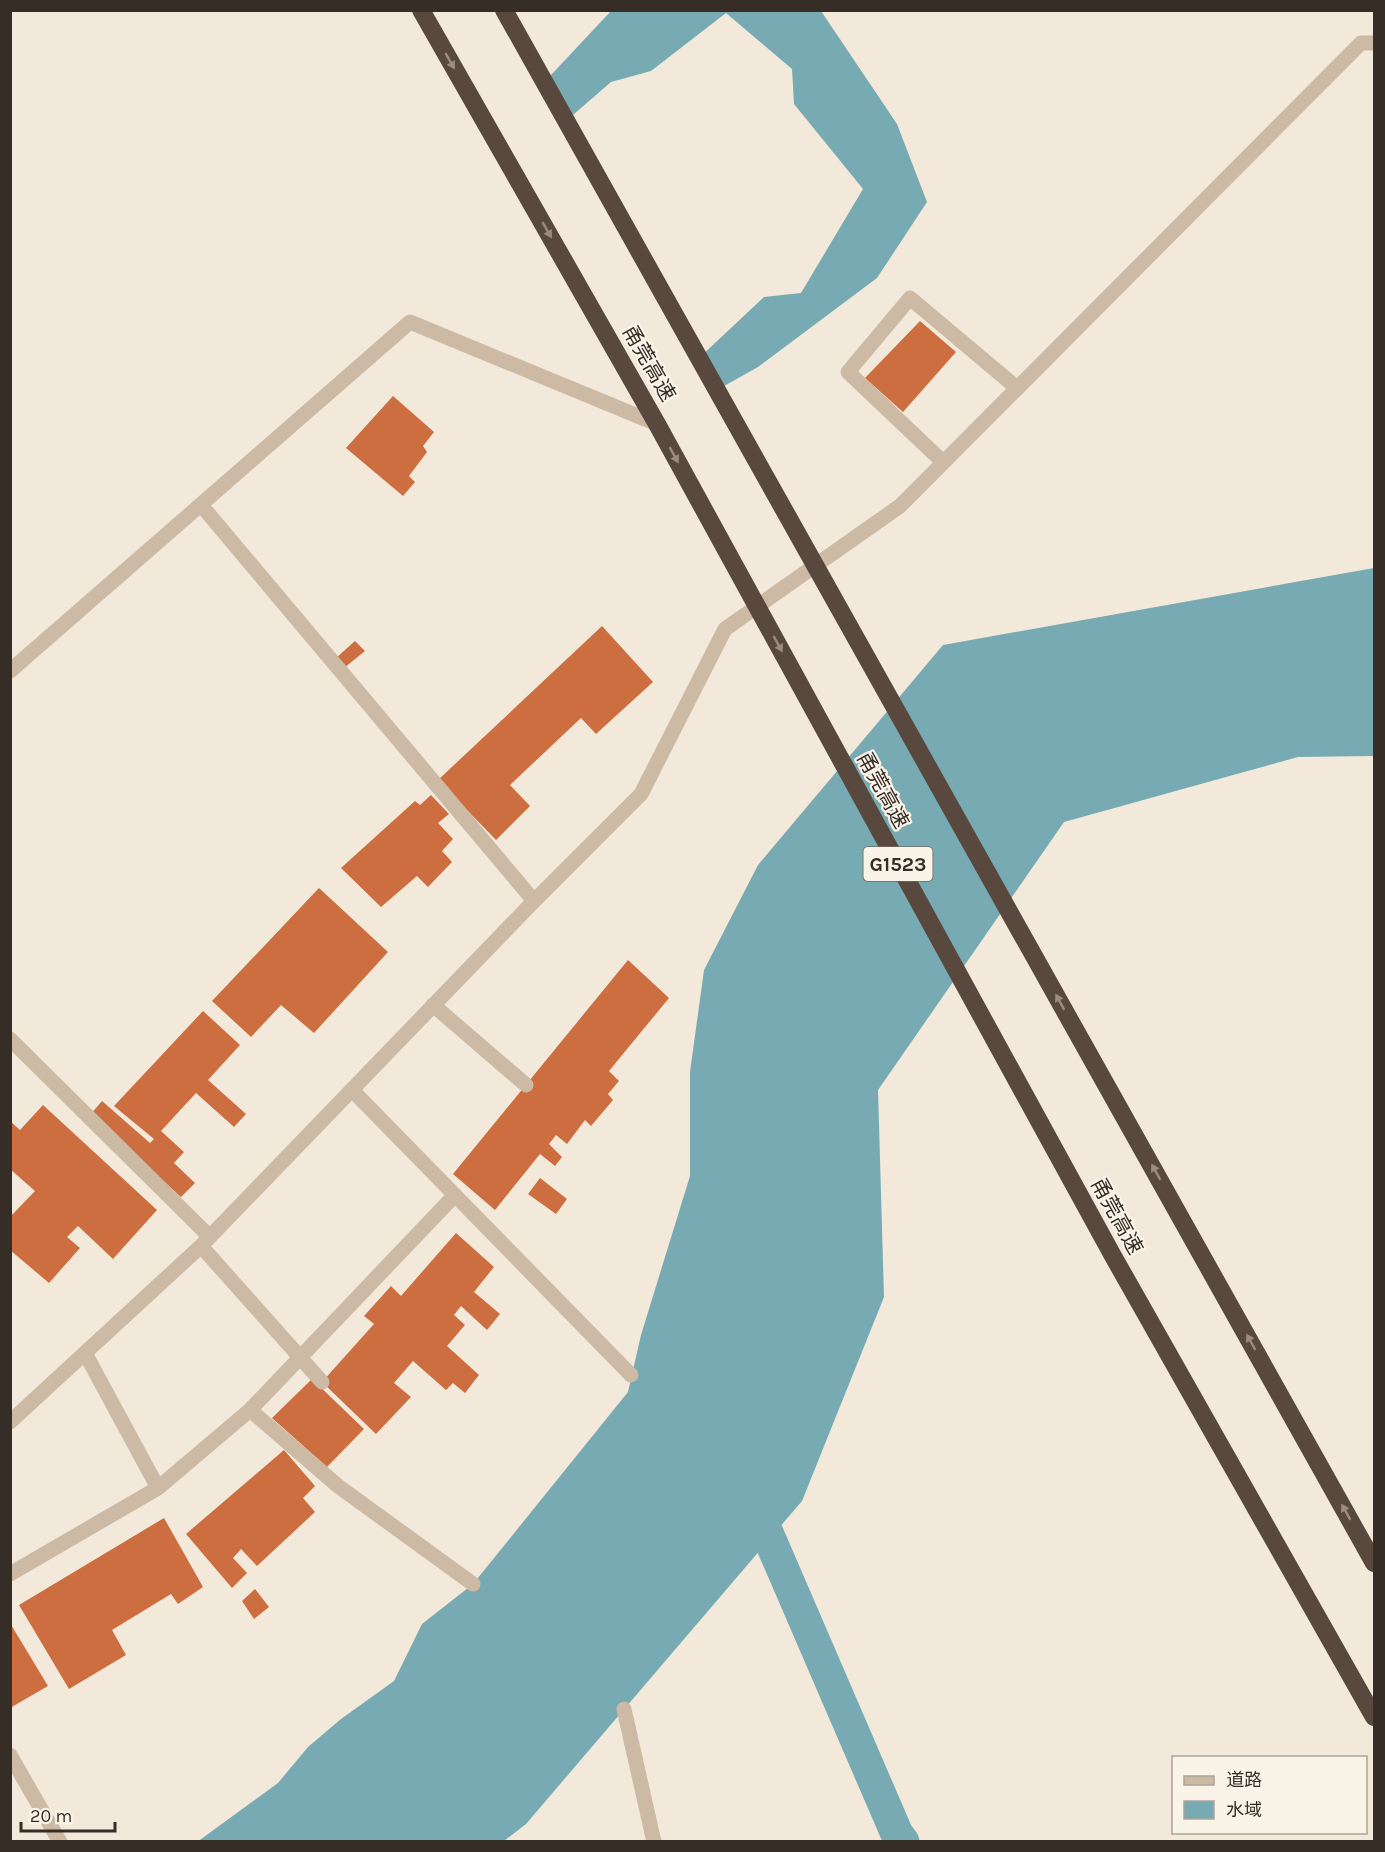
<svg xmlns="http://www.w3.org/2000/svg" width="1385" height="1852" viewBox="0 0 1385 1852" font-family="Karla,'Noto Sans SC',sans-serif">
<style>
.water{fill:#77aab2}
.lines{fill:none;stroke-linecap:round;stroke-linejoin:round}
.canal{stroke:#77aab2;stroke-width:33}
.building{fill:#cc6e3f}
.minor{stroke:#ccbaa5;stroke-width:15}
.highway-bridge{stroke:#59483d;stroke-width:18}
.oneway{fill:#998c81}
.labels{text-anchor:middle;stroke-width:4.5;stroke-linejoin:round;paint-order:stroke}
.shield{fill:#faf3e7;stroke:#726861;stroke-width:1.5}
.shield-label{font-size:20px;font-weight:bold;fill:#372d27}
.street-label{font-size:21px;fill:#372d27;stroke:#faf3e7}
</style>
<rect width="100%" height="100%" fill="#f3e9da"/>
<!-- water -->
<path class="water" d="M611,11h210l76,113 30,78 -50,76 -119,89 -41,23 -18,-32 65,-61 37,-4 62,-104 -69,-85 -2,-35 -66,-56 -75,58 -40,11 -45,39 -15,-46z
M1374,568v188l-76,1 -234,65 -186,268 6,207 -82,204 -276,323 -22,17 -307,1 81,-59 30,-36 33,-28 53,-38 28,-57 51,-40 155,-192 13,-57 49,-159v-104l14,-102 54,-105 185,-220z"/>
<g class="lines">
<!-- canal -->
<path class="canal" d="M752,1498l145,336 6,8"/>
</g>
<!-- building -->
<path class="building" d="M920,321l36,31 -53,60 -38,-34z
M393,396l41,36 -11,14 4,6 -18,24 6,6 -12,14 -57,-48z
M602,626l51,56 -57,52 -15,-16 -71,67 20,21 -34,34 -58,-60z
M355,641l10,10 -21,17 -8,-10z
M431,795l18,19 -11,9 15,16 -11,12 10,11 -24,25 -11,-11 -36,31 -40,-39 74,-67 5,4z
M319,888l69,64 -74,81 -33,-28 -30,32 -39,-36z
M628,960l41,38 -60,73 10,10 -11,13 5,6 -22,26 -6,-6 -18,24 -11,-9 -7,9 13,13 -7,9 -15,-12 -45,56 -42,-36z
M203,1011l37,34 -32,35 38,34 -12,13 -38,-34 -35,38 23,21 -10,11 21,20 -14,14 -91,-82 12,-14 48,42 4,-4 -40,-33z
M43,1105l114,105 -44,49 -35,-33 -11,11 13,11 -31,35 -39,-33v-33l25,-26 -25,-22v-48l10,9z
M540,1178l27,21 -11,15 -28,-20z
M456,1233l38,34 -20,25 26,22 -13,16 -26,-24 -7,9 11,10 -18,21 32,29 -14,18 -12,-10 -7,7 -33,-29 -19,22 17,14 -35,37 -54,-52 52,-58 -10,-8 27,-30 10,10z
M312,1379l52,50 -37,38 -55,-49z
M284,1450l31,36 -12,12 12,14 -58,54 -16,-17 -8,9 14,15 -15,15 -46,-54z
M164,1518l39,69 -25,17 -7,-10 -59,36 14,25 -57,34 -50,-84z
M255,1589l14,18 -15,12 -12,-18z
M10,1623l38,63 -38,22z"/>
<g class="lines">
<!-- minor -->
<path class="minor" d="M943,462l-95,-90 62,-74 107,90
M201,505l333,396
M10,671l400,-349 247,102
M433,1005l93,80
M10,1039l200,198
M352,1090l279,285
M201,1246l121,136
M85,1353l73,135 92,-78 88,76 135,98
M250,1410l205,-215
M10,1422l191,-176 333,-345 107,-107 84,-165 175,-123 461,-463h13
M10,1574l148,-86
M624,1709l30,133
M10,1755l50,87"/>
<!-- highway-bridge -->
<path class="highway-bridge" d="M421,10l236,414 456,832 261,461
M504,10l870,1553"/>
</g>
<!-- one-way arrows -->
<defs><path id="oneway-solid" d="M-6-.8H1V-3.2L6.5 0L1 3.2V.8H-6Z" transform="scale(1.5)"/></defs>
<g class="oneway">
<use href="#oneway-solid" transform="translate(450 61) rotate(60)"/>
<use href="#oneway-solid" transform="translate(547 230) rotate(60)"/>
<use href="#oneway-solid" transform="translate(674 455) rotate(61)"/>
<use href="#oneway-solid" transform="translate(778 644) rotate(61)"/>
<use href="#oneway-solid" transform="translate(1060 1002) rotate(-119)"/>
<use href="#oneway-solid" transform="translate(1156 1172) rotate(-119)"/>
<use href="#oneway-solid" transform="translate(1251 1342) rotate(-119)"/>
<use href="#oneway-solid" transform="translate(1346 1512) rotate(-119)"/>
</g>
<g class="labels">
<!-- shield labels -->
<rect class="shield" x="863.5" y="847" width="69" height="34" rx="4.5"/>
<g class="shield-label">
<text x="898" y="871">G1523</text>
</g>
<!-- street labels -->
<g class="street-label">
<text transform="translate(649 363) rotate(60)" y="7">甬莞高速</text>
<text transform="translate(883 790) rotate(61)" y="7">甬莞高速</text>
<text transform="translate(1117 1216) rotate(61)" y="7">甬莞高速</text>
</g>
</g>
<!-- border -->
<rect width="1385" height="1852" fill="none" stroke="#372d27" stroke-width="24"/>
<!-- legend -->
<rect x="1172" y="1756" width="195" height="78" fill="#faf3e7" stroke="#aca49a" stroke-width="1.5"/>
<rect x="1184" y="1776" width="30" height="9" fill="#ccbaa5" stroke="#aca49a" stroke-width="1.5"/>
<text x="1226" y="1786" font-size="18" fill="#372d27">道路</text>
<rect x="1184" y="1801" width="30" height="18" fill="#77aab2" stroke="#aca49a" stroke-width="1.5"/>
<text x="1226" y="1816" font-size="18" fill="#372d27">水域</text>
<!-- scale -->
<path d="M21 1822v9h94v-9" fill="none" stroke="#372d27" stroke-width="3"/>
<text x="30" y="1822" font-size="18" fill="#372d27" stroke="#faf3e7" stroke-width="4.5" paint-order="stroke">20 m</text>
</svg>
